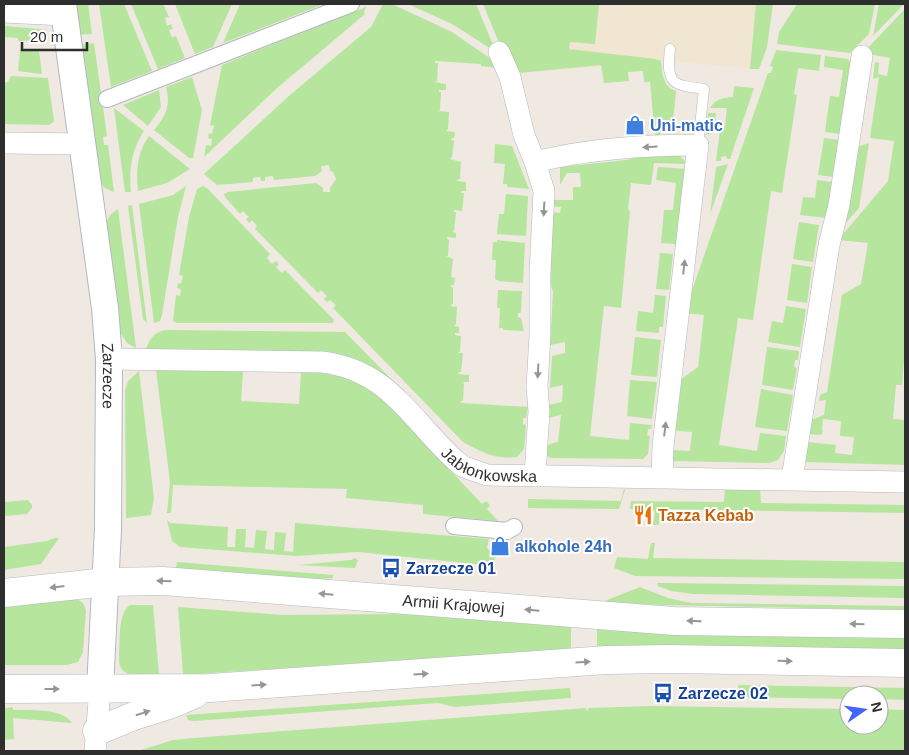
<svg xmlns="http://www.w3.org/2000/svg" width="909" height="755" viewBox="0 0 909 755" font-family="Helvetica,sans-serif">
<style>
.education{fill:#f0e6d1}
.green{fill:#b6e59e}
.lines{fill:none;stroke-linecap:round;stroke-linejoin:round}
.service-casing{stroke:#b4b7c1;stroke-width:11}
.pedestrian-casing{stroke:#b4b7c1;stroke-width:18}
.minor-casing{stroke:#b4b7c1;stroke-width:22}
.tertiary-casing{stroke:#b4b7c1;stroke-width:28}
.secondary-casing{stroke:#b4b7c1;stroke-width:29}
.service{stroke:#fff;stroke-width:10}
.pedestrian{stroke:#fff;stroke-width:16}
.minor{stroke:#fff;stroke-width:21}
.tertiary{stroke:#fff;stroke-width:26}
.secondary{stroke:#fff;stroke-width:28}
.oneway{fill:#969696}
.labels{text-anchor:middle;stroke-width:4;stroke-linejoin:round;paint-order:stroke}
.shop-label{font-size:16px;font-weight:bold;fill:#366cbe;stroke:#fff;text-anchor:start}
.street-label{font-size:16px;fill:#2e2e2e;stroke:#fff}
.food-label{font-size:16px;font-weight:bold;fill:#c56008;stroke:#fff;text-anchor:start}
.transit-label{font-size:16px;font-weight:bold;fill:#164399;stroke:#fff;text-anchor:start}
</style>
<rect width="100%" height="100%" fill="#efe9e1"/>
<!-- education -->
<path class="education" d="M491,4h282l-6,43 -8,22 -91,-8 -149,12z"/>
<!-- green -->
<path class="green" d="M73,4h15l4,30 -14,1z
M99,4h25l28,67 -41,16z
M131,4h32l6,13 -4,1 2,8 4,-2 2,5 -4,1 3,7 4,-1 9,22 -27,11z
M175,4h57l-19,43 -18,7z
M240,4h84l-101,39z
M383,4h9l60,28 45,31 2,5 -18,-2v-2l-46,-3v2h3l-1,18 -3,1 12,2v6h-7v2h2l-1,18 -2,1 11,1 -1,17 -2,2 9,1 -1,6h-2l-1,2 3,1 -2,16 -2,2 11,3 -1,17h-2l-1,2 9,1v9h-5v2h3l-2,18 -8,-1v2h2l-2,19 -2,1 4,1v5l-9,-1v2l2,1 -1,16h-2l7,3 -2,18 4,1 -1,7h-3v2h2v17l-2,1v1l6,1 -1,17 -2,2 5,1v6h-4v2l6,1 -1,16 -3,1h6l-2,19h-2l-1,2 11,1v7h-7l2,1 -1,18h-2v2l67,4 -2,11h-3v6l3,1 -2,24 -7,8c-20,3 -36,-5 -54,-15l-130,-134 3,-3 -6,-5 -3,2 -3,-3 3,-3 -6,-6 -3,3 -63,-64 2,-3 -5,-6 -3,3 -3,-4 3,-2 -6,-6 -3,3 -15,-17 -1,-3 4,-2 88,-9 7,5v4h7v-4l6,-9 -3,-7 -3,-1 -1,-6 -8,1 1,5 -7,5 -41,4 -1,-4 -8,1v4h-4l-1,-4 -7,1v4l-36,3 -13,-11 86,-79 81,-68z
M408,4h68l20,48 -44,-28z
M483,4h116l-4,40 -25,-2 -1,7 86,10 6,2c1,12 2,26 15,30l-3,31 -14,-1 2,18 -6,-4 -5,-53h-6l-1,-11 -15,1 1,9 -25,2 -3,-18 -82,8 -17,-23z
M756,4h17l-6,43 -8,22h-9z
M797,4h78l-6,30 -19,19 -73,-9 2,-12z
M879,4h25l-31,32z
M366,7l-2,5 1,2 -89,75 -72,68 2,-12 5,1 1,-7 -4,-1 1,-5 3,1 2,-8 -4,-1 12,-60z
M905,9v339l-3,37h-6l-3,34 12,1v45l-101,-3 4,-20 28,3 -1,8 17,2 2,-18 -14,-1 1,-15 -18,-2 -1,11 1,1 -2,4 -12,-1 -1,-13 16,-6 2,-15 -7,1 1,-6 7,-3 15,-97 19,-11 7,-41 -30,-3 50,-59 6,-40 -24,-3 9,-61 -6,2 2,-17 4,1 -1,11 9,2 3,-18 -27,-5z
M4,26l37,3 2,11 -25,1v-3l-14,-1z
M94,43l13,93 -4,1 1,8h4l6,47 -9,-4 -5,-6 -21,-137z
M20,49l19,2 3,23 -24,-3z
M776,50l45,5 -2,16 -21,-3 -4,26 3,1 -15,98 -11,-2 -18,129 -15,-2 -19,127 38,6 3,-18 26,3 -2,15 -6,9 -9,3 -95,-2 -2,-2 1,-9 17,1 2,-19 -21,-2 5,-47 22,-16 6,-52 -20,-2 84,-240h3l2,-6 -3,-1z
M825,56l23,3 3,5 -11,70 -15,-2 5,-36 9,1 4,-27 -19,-3z
M11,76l37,2 6,43 -5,4 -45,-1v-41l4,-1z
M192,77l10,33 -9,48h-4l-35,-28c12,-14 17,-24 12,-43z
M734,86l20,2 -24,71h-3l-1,-3 -5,1v4h-5l4,-31 -14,5 2,-22h8l-1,12 10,1 2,-18h-17c6,-10 13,-10 23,-11z
M159,90l2,17 -13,19 -25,-21z
M114,108l30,23c-13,20 -15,38 -13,61h-6z
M149,136l41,33 -23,14 -29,8c-2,-21 -1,-38 11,-55z
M824,138l15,2 -6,37 -15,-2z
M869,143l-10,65 -21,24 16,-84z
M495,144l17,2 17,43 -22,-2v-3h-4l2,-20 -11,-1z
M673,153l7,3 7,8 -33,-1 -3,22 -20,-2 -3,27 2,1 -9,97 -17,-2 -14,130 39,4 1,-17 22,2 -1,4h-3l-1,6 3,1 -2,18 -5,5 -92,-1 -9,-5 1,-7 15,-4 3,-27 -13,3v-13l14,-3 1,-17 -13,3 2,-32 13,-3v-11l-15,3 3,-53 -6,-19 4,-61 9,1 1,-6 -10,-1 1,-6h21v-13h8l-1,-14h-13l-7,12v-18l67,-7 16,-5z
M728,164l-18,50 6,-47z
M658,167l31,2 -9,80 -5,-1v-4l-14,-1 3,-33h9l3,-27 -20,-3z
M817,180l15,2 -6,36 -26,-3 3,-18 12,1z
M186,186l-8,31 -16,98 -2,6 -6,2 -15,-119 34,-9z
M203,186l4,2 63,66 -3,4 5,6 4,-3 3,3 -3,3 6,6 3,-3 49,50 -1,3h-156l-4,-2 3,-26 4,1 1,-7 -4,-1 1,-5 3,1 2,-8 -4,-1 10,-58 8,-28z
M506,194l22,2 -2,40 -29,-2 2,-20h5z
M132,205l15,118 -4,-4 -15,-113z
M118,209l18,139 -9,-5 -8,-13 -13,-107 4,-8z
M799,222l20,3 -6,37 -20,-3z
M497,240l28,3 -2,40 -24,-2 -4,-2 1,-19h-4l1,-18h4z
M660,253l13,1 -4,36 -13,-1z
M792,264l20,3 -5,36 -20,-3z
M498,290l24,1 -1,22h-3v4l3,1 3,13 -21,-1v-2h-4l1,-20h-3z
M655,295l11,1 -3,31h-4v6l-23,-2 2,-20 15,2z
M786,306l20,3 -6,38 -32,-5 4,-21 11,2z
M166,330l179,2 49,50 -20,-14 -21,-9 -207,-9c3,-11 8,-18 20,-20z
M635,337l26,3 -4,37 -26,-2z
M767,347l32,4 -1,9h-3l-1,7 3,1 -4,22 -31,-5z
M156,370l87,1 -2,30 58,3 2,-32 31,1 31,11 26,21 93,99 4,-3 4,4 -3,4 11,12 -75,-7v-9l-77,-7 1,-9 -174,-4 -2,28h-4l3,-31z
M139,371l15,127 -3,17 -25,3 -1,-127 3,-10z
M630,380l27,2 -5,37 -25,-3z
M761,389l32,6 -6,36 -32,-4z
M725,487l35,1 1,15 144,2v8l-245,-4 -1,16h-6l2,-13 -2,-2 -23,-1 1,-8 93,1z
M624,489l1,1 -6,19 -91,-1v-9l93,2z
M28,500l4,5v3l-5,6 -23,2v-14z
M167,520l3,3 58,4 -1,20h8l1,-18h10l-1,18 9,1 2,-18 11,1 -2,18 9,1 1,-18 11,1 -2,18 9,1 2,-29 194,16 -2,9 2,2 7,1 -2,15 -136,-14 -62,4 -116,-9 -8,-6z
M55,538h4l-18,26 -37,6v-23l43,-6z
M651,543h4l-2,15 252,4v17l-270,-3 -21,-8 3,-11 31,2z
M355,558l3,2 -3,8 -56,-3 52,-5z
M177,562l156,13v3l-11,1 -146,-11z
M657,583l248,3v12l-212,-4 -22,-3 -13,-5z
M640,587l28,11 23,5 214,3v4l-245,-5 -58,-3z
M72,598l5,1 6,4 3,7 -3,42 -5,10 -11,3h-63v-58z
M130,605h23l6,70c-14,0 -37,5 -40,-13 1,-14 -2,-50 11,-57z
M178,607l105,8 120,-1 168,13v22l-388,26z
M597,629l84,5 224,4v11l-243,-4 -65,2z
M738,685l167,3v12l-26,-1v-4h-30v4l-111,-2z
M570,688l1,10 -116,9 -17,-4 -244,18 -6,-1 -2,-5z
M651,706l198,3v16h30v-16l26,1v41h-767l35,-11 20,-2 393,-30 1,3 2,-3z
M13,707v3c16,0 50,-2 59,13l-59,-5 1,21 -10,1v-30l2,-2z"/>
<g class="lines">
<defs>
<path id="service" d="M670,49c-4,35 2,36 34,40l-6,56"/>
<path id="pedestrian" d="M107,99l244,-95
M454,526l53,5 7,-4"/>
<g id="minor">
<path d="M4,12l60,3"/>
<path d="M499,52l11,25 14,58 11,27 9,29 -4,82v62l-3,52 2,24 -4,65"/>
<path d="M4,143l79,1"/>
<path d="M535,162c52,-13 109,-17 163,-17l-35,301 -1,31"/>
<path id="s1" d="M109,359l213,3c67,8 89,58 134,99l8,6 23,8 418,7"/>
<path d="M792,479l37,-234 10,-40 23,-149"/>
<path d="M95,751l5,-62"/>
</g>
<g id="tertiary">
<path id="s2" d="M63,4l42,304 4,51 -1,170 -8,160"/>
</g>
<g id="secondary">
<path id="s3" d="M4,593l102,-11 57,-1 511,40 231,3"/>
<path d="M4,689l206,-1 396,-28 63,-1 236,4"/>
<path d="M97,731l37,-15 38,-12 23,-10"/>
</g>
</defs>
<!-- service casing -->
<use href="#service" class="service-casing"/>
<!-- pedestrian casing -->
<use href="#pedestrian" class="pedestrian-casing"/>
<!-- minor casing -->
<use href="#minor" class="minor-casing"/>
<!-- tertiary casing -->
<use href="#tertiary" class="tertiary-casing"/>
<!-- secondary casing -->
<use href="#secondary" class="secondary-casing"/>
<!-- service -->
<use href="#service" class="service"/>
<!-- pedestrian -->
<use href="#pedestrian" class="pedestrian"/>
<!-- minor -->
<use href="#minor" class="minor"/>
<!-- tertiary -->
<use href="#tertiary" class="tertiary"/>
<!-- secondary -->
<use href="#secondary" class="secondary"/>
</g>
<!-- one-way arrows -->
<defs><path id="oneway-solid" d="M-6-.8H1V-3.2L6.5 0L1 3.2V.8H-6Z" transform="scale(1.25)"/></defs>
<g class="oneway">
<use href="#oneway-solid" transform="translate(650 147) rotate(176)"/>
<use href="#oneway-solid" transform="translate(544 209) rotate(93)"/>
<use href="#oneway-solid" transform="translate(684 267) rotate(-83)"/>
<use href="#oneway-solid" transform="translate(538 371) rotate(93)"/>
<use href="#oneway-solid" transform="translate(665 429) rotate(-83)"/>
<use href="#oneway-solid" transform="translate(164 581) rotate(-178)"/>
<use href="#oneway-solid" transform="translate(57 587) rotate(173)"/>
<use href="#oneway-solid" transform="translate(326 594) rotate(-175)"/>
<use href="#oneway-solid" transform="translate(532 610) rotate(-175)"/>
<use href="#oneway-solid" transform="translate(694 621) rotate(-179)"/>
<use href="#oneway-solid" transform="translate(857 624) rotate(-179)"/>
<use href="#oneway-solid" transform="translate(785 661) rotate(1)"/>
<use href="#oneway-solid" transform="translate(583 662) rotate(-4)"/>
<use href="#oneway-solid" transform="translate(421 674) rotate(-4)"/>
<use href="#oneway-solid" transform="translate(259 685) rotate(-4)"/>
<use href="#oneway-solid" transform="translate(52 689)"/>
<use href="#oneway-solid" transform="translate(143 713) rotate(-17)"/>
</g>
<!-- icons -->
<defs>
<symbol id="shop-bare" viewBox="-9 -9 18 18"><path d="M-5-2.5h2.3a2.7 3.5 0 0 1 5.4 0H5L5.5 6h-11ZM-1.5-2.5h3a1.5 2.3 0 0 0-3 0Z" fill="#3f7fe0" stroke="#fff" stroke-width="2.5" paint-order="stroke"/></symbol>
<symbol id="restaurant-bare" viewBox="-9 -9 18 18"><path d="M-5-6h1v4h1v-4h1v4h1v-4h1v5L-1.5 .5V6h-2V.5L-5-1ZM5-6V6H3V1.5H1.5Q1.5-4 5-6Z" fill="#e8710a" stroke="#fff" stroke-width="2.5" paint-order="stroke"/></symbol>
<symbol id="bus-bare" viewBox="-9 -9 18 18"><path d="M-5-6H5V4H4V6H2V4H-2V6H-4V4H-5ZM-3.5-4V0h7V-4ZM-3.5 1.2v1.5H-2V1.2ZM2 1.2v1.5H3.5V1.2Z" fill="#1a4fb4" stroke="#fff" stroke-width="2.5" paint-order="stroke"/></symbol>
</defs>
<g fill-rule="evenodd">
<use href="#shop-bare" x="621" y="111" width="28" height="28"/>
<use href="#restaurant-bare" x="629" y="501" width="28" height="28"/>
<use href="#shop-bare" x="486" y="532" width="28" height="28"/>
<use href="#bus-bare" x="377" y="554" width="28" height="28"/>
<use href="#bus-bare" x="649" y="679" width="28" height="28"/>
</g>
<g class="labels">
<!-- shop labels -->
<g class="shop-label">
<text x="650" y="131">Uni-matic</text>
<text x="515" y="552">alkohole 24h</text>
</g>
<!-- street labels -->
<g class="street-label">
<text dy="6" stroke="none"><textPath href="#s2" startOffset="375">Zarzecze</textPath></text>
<text dy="6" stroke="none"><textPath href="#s1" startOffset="418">Jabłonkowska</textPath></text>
<text dy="6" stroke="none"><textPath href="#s3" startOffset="451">Armii Krajowej</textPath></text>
</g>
<!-- food labels -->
<g class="food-label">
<text x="658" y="521">Tazza Kebab</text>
</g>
<!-- transit labels -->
<g class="transit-label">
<text x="406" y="574">Zarzecze 01</text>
<text x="678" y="699">Zarzecze 02</text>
</g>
</g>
<!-- border -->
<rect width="909" height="755" fill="none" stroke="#2e2e2e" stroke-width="10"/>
<!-- north arrow -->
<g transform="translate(864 710) rotate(77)"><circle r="24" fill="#ffffff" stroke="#ababab"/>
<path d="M0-4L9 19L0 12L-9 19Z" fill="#4264fb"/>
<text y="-8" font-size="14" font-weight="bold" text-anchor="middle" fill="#2e2e2e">N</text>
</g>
<!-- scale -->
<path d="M22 42v8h65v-8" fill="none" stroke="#2e2e2e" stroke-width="2.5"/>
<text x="30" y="42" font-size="15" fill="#2e2e2e" stroke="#ffffff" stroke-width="4" paint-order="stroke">20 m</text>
</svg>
